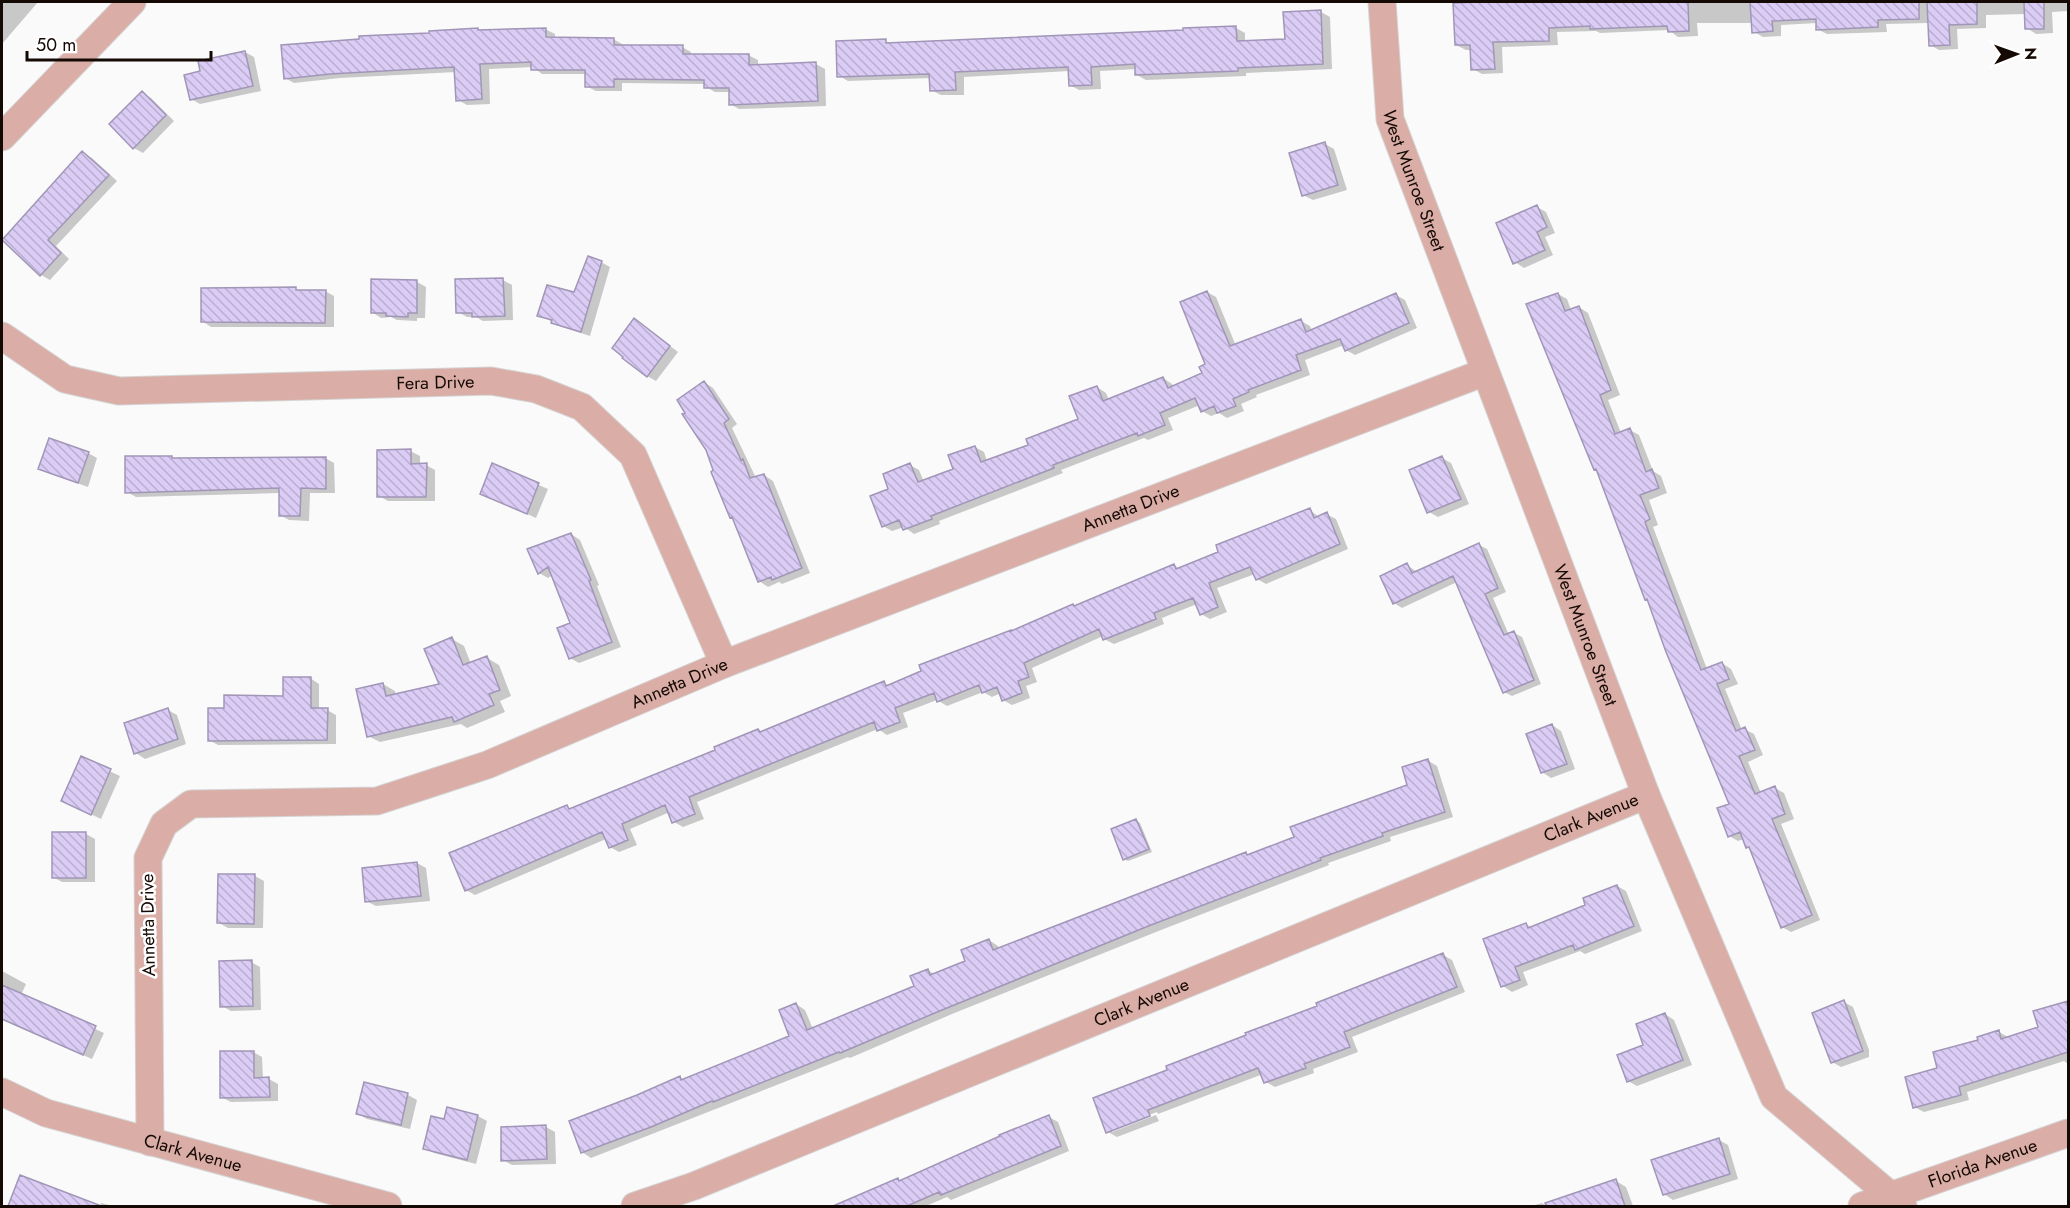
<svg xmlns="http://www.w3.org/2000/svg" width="2070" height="1208" viewBox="0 0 2070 1208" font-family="Jost,sans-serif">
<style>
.shadow{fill:#0003}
.building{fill:url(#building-back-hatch);stroke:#a196b7;stroke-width:1.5}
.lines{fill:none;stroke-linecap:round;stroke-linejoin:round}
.minor-casing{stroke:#d5d3d3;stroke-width:29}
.minor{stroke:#daaea7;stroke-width:27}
.labels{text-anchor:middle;stroke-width:5;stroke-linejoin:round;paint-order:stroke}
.street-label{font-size:18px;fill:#150904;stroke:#fff}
</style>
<defs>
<pattern id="building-back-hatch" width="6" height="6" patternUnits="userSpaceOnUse" patternTransform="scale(1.5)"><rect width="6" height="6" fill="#daccf5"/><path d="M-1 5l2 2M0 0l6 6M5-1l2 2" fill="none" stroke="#baaed0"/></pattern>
</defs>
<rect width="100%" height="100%" fill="#fafafa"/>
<!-- shadow -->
<path class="shadow" d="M2,2h36l-36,42z
M1490,2h578v9l-16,1 1,21 -17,1 -9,-6 -1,-14 -40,1v13l-29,1 1,20 -19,1 -9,-5 -1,-22 -43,1 1,8 -60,2 -10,-5v-6l-36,2v11l-18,1 -9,-5 -1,-9h-56l1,13 -20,1 -9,-7 -69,3 -4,-2 -39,1 1,13 -56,2 1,26 -21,1 -9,-5 -1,-19h-6l-10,-5 -1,-41z
M1321,12l9,5 2,52 -86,4v3l-100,4 -9,-5v-6l-37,2 1,18 -22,1 -9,-5 -1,-14 -105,6v18h-23l-10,-5v-12l-83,3 -9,-5 47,-35 5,3 345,-16 9,5v9l41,-2z
M545,29l10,5v4l58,1 9,5v2l60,1 9,5v4l57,-1 10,5v6l58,-2 9,5 1,37 -87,3 -9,-5v-12h-15l-9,-5v-3l-84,-1v8h-26l-10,-5 1,-12h-45l-9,-7 -44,2 1,35 -23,1 -9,-5 -2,-28 -116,6 -46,5 -9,-5z
M245,52l9,5 7,34 -61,13 -9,-5 11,-26z
M142,93l9,5 23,23 -31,32 -9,-5z
M1325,144l9,5 13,41 -34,10 -10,-5z
M83,153l9,5 25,23 -61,65 13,13 -19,21 -9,-5 -38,-35z
M1537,207l9,5 9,21 -10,4 8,18 -29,13 -9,-6z
M601,262l9,5 -20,69 -28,-9 -23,-12 36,-21z
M503,280l9,5 1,35 -30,1 -7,-4h-9l-9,-5z
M417,282l9,5 -1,31h-8v3l-20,-1 -6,-3 -10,1 -9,-6z
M295,289l5,2h25l9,5v31h-123l-9,-6z
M1207,292l9,5 20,49 65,-25 9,5 2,5 84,-36 9,5 12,28 -62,27 -9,-5 -2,-5 -39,15 5,15 -54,20 1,2 -16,7 3,7 -17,7 -8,-5 -8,3 -9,-5 -2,-6 -32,13 5,12 -25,10 -4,-2 -83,32 2,3 -124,48 1,3 -26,10 -10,-7 -12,4 -9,-5 7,-37 20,-24 9,5 5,12 31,-12 20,-23 9,5 3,9 43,-15 50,-26 17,-33 9,6 3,7 54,-22 9,6 2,3 30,-13 3,-9z
M1558,294l9,5 4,11 8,-3 9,6 32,82 -12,5 13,33 9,-3 9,5 14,36 8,5 6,17 -18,7 9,25 -5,2 54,142 15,-6 9,6 7,15 -13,5 17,41 2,-1 10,5 9,21 -15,7 13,31 14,-5 9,5 10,26 -13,5 39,96 -29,12 -9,-5 -30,-77 -5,-3 -3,-8 -6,2 -9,-5 2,-31 -132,-333 -4,-3z
M644,326l34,26 -22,29 -9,-5z
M704,382l9,6 24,36 -5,4 24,50 8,-3 9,6 37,92 -28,11 -3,-2 -11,5 -9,-6 -25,-62 -3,-2 -24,-67 -20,-37z
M410,451l10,5v9h6l9,5v31h-47l-9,-5z
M88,453l9,5 -9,29 -39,-14 -9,-5z
M325,458l9,5 1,30h-25l-1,28 -20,-1 -9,-5v-22l-144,4 -9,-5 48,-32z
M1442,458l9,5 18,41 -31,13 -9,-5z
M492,465l56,24 -12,29 -45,-20z
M1310,510l9,7 7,-3 10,5 12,30 -82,35 -9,-5 -2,-5 -38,14 10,24 -17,7 -9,-5 -4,-10 -35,14 2,6 -50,20 -10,-5 -1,-3 -71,32 5,14 -11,4 4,12 -18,7 -9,-5 -2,-7 -9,4 -9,-5 -36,14 -10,-6 -34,13 5,14 -21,8 -9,-6 -181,73 7,17 -21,8 -9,-5 -4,-10 -40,17 7,16 -18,7 -9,-5 -4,-8 -131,56 -9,-5 101,-83 5,3 145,-60 41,-20 4,3 122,-50 6,3 183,-81 3,2 98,-42 6,4 40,-16z
M571,534l9,6 19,45 -2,1 24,61 -42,16 -9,-5 2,-34 -19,-49 -5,3 -9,-5z
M1479,545l8,4 19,43 -13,6 16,37 5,-2 8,4 19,47 -29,12 -8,-4 -47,-110 -55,26 -8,-5 13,-38 10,7z
M452,639l12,7 7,18 16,-6 12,7 12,31 -11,5 5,11 -38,16 -6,-4 -81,18 -12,-6 15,-52 12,7 1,4 45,-10z
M310,678l9,6v26h8l9,5v29l-118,1 -9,-5 17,-31 59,-12z
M168,710l9,5 9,29 -41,15 -9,-6z
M1552,725l9,6 14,38 -24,9 -9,-6z
M81,758l39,18 -19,43 -38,-18z
M1427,760l10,6 16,51 -63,20 1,4 -63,22 1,2 -168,65 -209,84 -102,44 -2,-1 -257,101 -9,-6 55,-55 43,-20 4,3 107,-43 5,-33 9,6 8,19 103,-43 12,-16 7,5 32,-13 22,-22 9,6 1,3 247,-95 3,2 47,-18 113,-52z
M1136,820l4,3 12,29 -24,9 -4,-2z
M86,834l9,5v43h-33l-9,-5z
M417,863l9,5 4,33 -54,5 -10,-5z
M255,876l9,5 -1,47h-35l-9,-5z
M1617,886l9,5 16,40 -57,23 -5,-3 -57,21 5,13 -16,7 -9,-6 23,-62 6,4 55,-22z
M1443,955l9,5 13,32 -113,45 6,15 -45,17 1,4 -39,14 -9,-5 -3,-8 -105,40 -1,-2 -45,17v3l44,-17 3,6 -42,16 -9,-5 61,-62z
M251,962l9,5 1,43 -30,1 -9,-5z
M2,971l24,13 -5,11 83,38 -12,26 -90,-39z
M1844,1002l9,5 16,43v7l-28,10 -9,-5z
M2068,1003v61l-4,-3 -97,31 2,8 -45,12 -10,-5 24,-38 42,-28 19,-9 9,5 32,-9 -5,-16z
M1665,1014l9,6 18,45 -55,21 -9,-5 17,-35z
M253,1052l9,5 1,22h6l9,5v17l-47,1 -10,-5z
M408,1095l9,5 -7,29 -43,-10 -9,-5z
M478,1116l9,5 -11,43 -42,-11 -9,-5 20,-27z
M1049,1117l9,5 11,29 -118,49 -4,-3 -21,9h-70l-4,-7 46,-20 3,3z
M546,1127l9,5 1,32 -44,1 -9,-5z
M1719,1140l9,5 10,34 -65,21 -9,-6z
M1616,1181l10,6 7,19h-102l11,-3 3,2z
M75,1199l-3,7h-62z
M101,1203l12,3h-13z"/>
<!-- building -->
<path class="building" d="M1475,2h213l1,29 -21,1 -1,-6 -77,3v-3l-41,2v13l-56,1 2,27 -24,1 -1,-25h-15l-2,-42z
M1750,2h169v17l-41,1v7l-62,3v-11l-44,2 1,10 -21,2z
M1927,2h50v22l-28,1 1,20 -21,1z
M2024,2h20v27h-19z
M1321,10l2,54 -85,4v3l-103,4v-11l-44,3 1,18 -23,1 -1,-19 -113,5 1,18 -26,1 -1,-17 -92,3 -1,-36 50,-2v4l91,-4 206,-9v-2l53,-2 1,15 48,-2 -2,-27z
M478,28v2l68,-2v9l68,1v7h69v9h66v11l67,-3 2,39 -89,4v-17h-25v-8l-90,-1v8h-29v-17h-54v-8l-51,2 2,35 -26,2 -2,-34 -124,7 -46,5 -3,-34 78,-6v-3l70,-3v-2z
M245,51l8,35 -63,14 -6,-25 16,-4 -2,-10z
M142,91l24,24 -33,34 -24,-25z
M1325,142l13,43 -36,11 -13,-43z
M82,151l27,24 -61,65 13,13 -21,23 -38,-36z
M1537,205l10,22 -10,5 8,18 -32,14 -17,-41z
M588,256l14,5 -21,71 -30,-9 1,-3 -15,-4 10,-31 27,7z
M503,278l2,38 -33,1v-4h-16l-1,-34z
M371,279l46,1v33h-9v4l-22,-1v-3h-15z
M296,287v3h30l-1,33 -124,-1v-34z
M1207,291l23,55 71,-27 5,13 90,-39 13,30 -64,28 -5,-12 -44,16 5,15 -53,20 1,2 -16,7 3,7 -19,7 -3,-7 -13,6 -6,-14 -35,15 5,12 -27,11 -1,-3 -84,32 1,3 -123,48 1,3 -29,11 -4,-10 -17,7 -12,-31 18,-7 -5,-15 27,-11 8,19 35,-13 -5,-14 27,-9 6,16 47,-17 -2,-6 52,-20 -9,-23 28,-10 6,15 60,-24 5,11 34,-15 -3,-6 6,-3 -25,-62z
M1558,293l7,18 14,-5 32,84 -11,5 15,39 15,-6 16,44 6,-3 7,19 -19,7 10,24 -5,3 56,148 21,-8 7,17 -12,5 19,47 9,-4 10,23 -16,6 16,38 20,-8 10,28 -13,5 40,96 -31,13 -32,-81 -3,1 -6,-16 -12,5 -11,-29 12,-4 -63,-152 -19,-53 -2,1 -49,-131 -2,1 -68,-166z
M634,318l36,28 -23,31 -25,-19 1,-1 -11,-9z
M704,381l25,38 -5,4 17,37 2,-1 7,19 14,-4 38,94 -30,12 -1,-3 -13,5 -26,-65 -2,1 -19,-46 2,-2 -7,-20 -24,-36 3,-1 -8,-13z
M49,438l40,14 -11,31 -40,-14z
M411,449v15l16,-1 -1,34h-49v-47z
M125,456h47v2l154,-1v32l-25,-1 -1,28h-21v-28l-154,5z
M1442,456l19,43 -34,14 -18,-43z
M492,463l47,20 -12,31 -47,-20z
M1310,508l4,10 13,-6 13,32 -84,36 -6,-13 -41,16 9,24 -18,8 -7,-17 -39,15 2,6 -53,21 -4,-11 -75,34 5,14 -11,4 4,12 -20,8 -5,-14 -15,6 -3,-8 -42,17 -3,-9 -39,15 5,14 -23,9 -3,-9 -185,75 6,17 -23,9 -7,-18 -43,19 6,16 -19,8 -7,-16 -137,59 -16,-38 118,-48 2,4 146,-59 -1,-3 44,-18 2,3 124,-51 2,5 35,-15 -2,-6 92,-35v1l62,-27 1,2 100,-42 2,5 42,-17 -2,-7z
M571,533l20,47 -2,1 23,61 -43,17 -12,-31 13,-5 -22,-56 -10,7 -11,-25z
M1479,543l19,45 -13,6 19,41 10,-4 20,49 -31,13 -50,-117 -60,28 -13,-28 27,-13 5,10z
M452,637l11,28 24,-9 13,34 -11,4 5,11 -40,17 -2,-5 -85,20 -11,-48 27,-6 3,13 53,-12 -15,-35z
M283,677h28v31h17l-1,32 -119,1v-33h16v-13l59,1z
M168,708l10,31 -44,15 -10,-31z
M1552,724l15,40 -26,9 -15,-39z
M81,756l30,13 -20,46 -30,-14z
M1428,759l17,53 -63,21 1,3 -63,22 1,2 -170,65 -209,85 -102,43 -1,-1 -126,50 -1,-1 -61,26 -70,26 -12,-32 68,-26 43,-19 1,4 108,-44 -10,-26 17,-7 11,27 107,-44 -4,-10 18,-7 2,6 35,-14 -4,-11 28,-11 4,11 253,-98 1,3 47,-18 -4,-10 117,-42 -5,-18z
M1136,819l13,30 -26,11 -12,-31z
M52,832h34v46h-34z
M417,862l4,34 -56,6 -3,-34z
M218,874h37l-1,50 -37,-1z
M1617,885l17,41 -59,24 -2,-5 -58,22 5,13 -19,7 -18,-48 43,-16 2,5 57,-23 -2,-7z
M1443,953l14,34 -113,45 6,15 -46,17 2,4 -42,15 -6,-15 -110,42 2,6 -44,17 -13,-35 74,-28 -1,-4 80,-31 -1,-2 72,-27 -1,-3z
M252,960l1,46 -33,1 -1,-46z
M2,985l94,41 -13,29 -81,-36z
M1844,1000l19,51 -32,12 -19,-50z
M2068,1001v51l-109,35 2,8 -48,13 -8,-31 32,-9 -4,-16 45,-12 -1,-3 22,-7 2,9 37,-12 -5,-16z
M1665,1013l18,47 -56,22 -10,-27 26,-10 -7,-21z
M220,1051h34v27l15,-1 1,20 -50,1z
M364,1082l44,11 -7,32 -45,-11z
M447,1107l31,8 -11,45 -44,-11 8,-33 13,3z
M1049,1115l12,31 -120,49 -2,-3 -32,14h-74l65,-28 1,3 101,-45 -1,-1z
M546,1125l1,34 -46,2v-34z
M1719,1138l11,36 -67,21 -12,-35z
M20,1175l79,30 -1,1h-90z
M1616,1179l9,27h-79l-1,-3z"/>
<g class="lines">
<defs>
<g id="minor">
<path id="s1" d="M1382,2l8,117 256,676 128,302 129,109"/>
<path d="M2,137l130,-135"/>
<path id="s2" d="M2,336l63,43 54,12 372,-10 45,8 46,18 51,48 91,209"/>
<path id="s3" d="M2,1092l44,21 342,93"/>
<path id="s4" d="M150,1142l-2,-284 16,-34 27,-20 186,-3 110,-36 237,-101 761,-292"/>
<path id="s5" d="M635,1206l59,-20 952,-391"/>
<path id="s6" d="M1862,1206l206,-73"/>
</g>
</defs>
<!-- minor casing -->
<use href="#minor" class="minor-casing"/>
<!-- minor -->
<use href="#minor" class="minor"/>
</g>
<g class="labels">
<!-- street labels -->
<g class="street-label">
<text dy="6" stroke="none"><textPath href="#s1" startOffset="183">West Munroe Street</textPath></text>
<text dy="6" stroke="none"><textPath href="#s2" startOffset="448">Fera Drive</textPath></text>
<text dy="6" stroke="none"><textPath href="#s4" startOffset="1350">Annetta Drive</textPath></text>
<text dy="6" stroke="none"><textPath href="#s1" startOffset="669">West Munroe Street</textPath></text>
<text dy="6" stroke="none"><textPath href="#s4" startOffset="866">Annetta Drive</textPath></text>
<text dy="6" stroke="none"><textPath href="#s5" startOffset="1032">Clark Avenue</textPath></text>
<text transform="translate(148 925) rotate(-91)" y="6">Annetta Drive</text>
<text dy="6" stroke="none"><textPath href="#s5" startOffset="546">Clark Avenue</textPath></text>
<text dy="6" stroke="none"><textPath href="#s3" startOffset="201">Clark Avenue</textPath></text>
<text dy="6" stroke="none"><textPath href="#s6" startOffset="128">Florida Avenue</textPath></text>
</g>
</g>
<!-- border -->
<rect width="2070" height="1208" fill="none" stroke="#150904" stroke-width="6"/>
<!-- north arrow -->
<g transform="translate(2016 54) rotate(89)" stroke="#ffffff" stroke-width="4.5" paint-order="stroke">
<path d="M0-4.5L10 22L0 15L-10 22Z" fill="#150904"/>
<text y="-9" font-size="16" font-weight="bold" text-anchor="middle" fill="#150904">N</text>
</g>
<!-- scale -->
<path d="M27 51v9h184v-9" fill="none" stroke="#150904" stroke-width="3"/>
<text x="36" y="51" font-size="18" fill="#150904" stroke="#ffffff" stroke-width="4.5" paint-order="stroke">50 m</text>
</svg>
